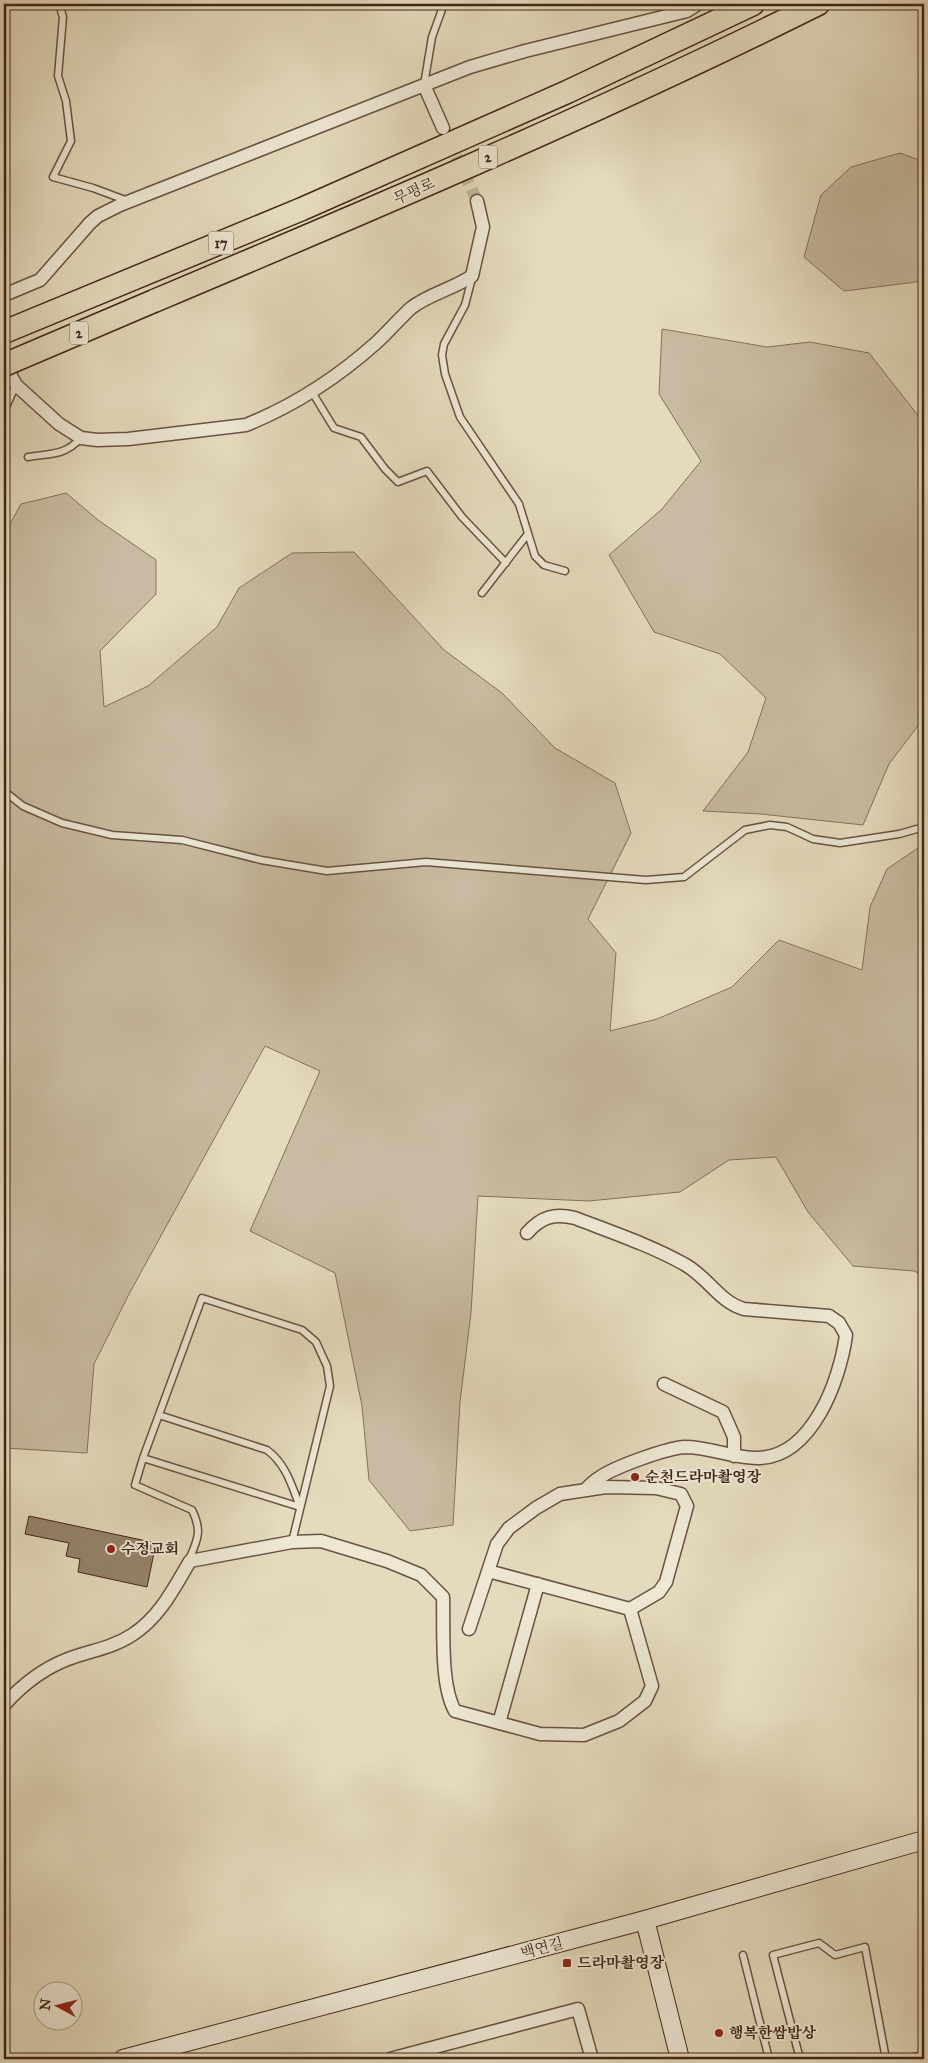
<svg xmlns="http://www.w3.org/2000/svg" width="928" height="2063" viewBox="0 0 928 2063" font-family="'IM FELL Great Primer','Noto Serif KR',serif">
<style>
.green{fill:#c8bba1;stroke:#84705c}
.building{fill:#95836d;stroke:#402517}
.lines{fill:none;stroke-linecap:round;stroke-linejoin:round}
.street-tunnel{stroke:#c3b69c;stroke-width:12;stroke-dasharray:12 6;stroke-linecap:butt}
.lane-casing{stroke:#695240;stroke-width:9}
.street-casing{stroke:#695240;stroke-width:15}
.secondary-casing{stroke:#402517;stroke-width:20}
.highway-casing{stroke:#402517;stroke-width:25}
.lane{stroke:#ede7d4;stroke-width:6}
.street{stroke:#ede7d4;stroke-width:12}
.secondary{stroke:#ede7d4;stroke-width:18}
.highway{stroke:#e4dabd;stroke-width:22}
.highway-bridge-casing{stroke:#402517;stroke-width:25;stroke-linecap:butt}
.highway-bridge{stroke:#e4dabd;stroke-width:22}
.poi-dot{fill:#8f2418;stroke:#ede7d4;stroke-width:2}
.labels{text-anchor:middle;stroke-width:4;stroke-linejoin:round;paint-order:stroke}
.shield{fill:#ede7d4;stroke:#745f50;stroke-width:1}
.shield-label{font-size:14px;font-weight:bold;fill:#402517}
.street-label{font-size:15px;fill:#402517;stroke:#ede7d4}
.poi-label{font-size:15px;font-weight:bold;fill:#402517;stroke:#ede7d4;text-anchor:start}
</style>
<rect width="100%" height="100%" fill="#e4dabd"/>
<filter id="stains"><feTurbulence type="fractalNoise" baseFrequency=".004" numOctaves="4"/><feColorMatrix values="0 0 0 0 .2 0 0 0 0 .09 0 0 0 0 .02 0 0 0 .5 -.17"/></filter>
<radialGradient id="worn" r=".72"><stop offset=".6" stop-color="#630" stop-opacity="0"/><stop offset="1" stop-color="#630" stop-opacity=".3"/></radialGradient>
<!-- green -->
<path class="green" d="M900,153l24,9v119l-80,10 -40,-34 17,-62 30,-28z
M662,329l105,18 43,-5 59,11 55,70v295l-35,46 -26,61 -102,-11 -58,-3 45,-59 18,-54 -46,-44 -66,-22 -45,-77 53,-46 39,-48 -42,-67z
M66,493l32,27 58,40v34l-56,57 4,56 44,-21 69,-59 22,-39 53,-35 62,-1 90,98 58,43 53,55 60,35 16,50 -43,86 28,34 -6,78 47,-12 75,-32 47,-47 83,30 8,-63 17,-38 37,-25v432l-10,-5 -61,-5 -45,-54 -32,-55 -47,3 -49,32 -91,9 -111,-5 -7,117 -11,89 -7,123 -43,6 -41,-51 -7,-74 -27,-133 -85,-42 70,-160 -55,-25 -137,250 -34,68 -7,89 -83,-5v-913l17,-31z"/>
<!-- building -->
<path class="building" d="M29,1516l127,27 -9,44 -69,-15 2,-13 -14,-3 3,-13 -44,-9z"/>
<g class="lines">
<!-- street-tunnel -->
<path class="street-tunnel" d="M449,140l28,61"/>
<defs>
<path id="lane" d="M59,4l4,13 -5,59 8,25 5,40 -18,36 40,11 35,13
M424,85l8,-48 12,-33
M472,278l-7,27 -21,39 -2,11 3,19 15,43 59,87 16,52 9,9 21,6
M312,392l22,36 27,9 24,32 13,13 29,-11 35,46 44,46
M4,411l12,-26
M28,457c24,-4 36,-1 53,-19
M482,593l45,-58
M4,791l19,15 39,17 50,12 70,5 79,20 66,11 99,-9 220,18 38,-3 61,-47 25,-5 17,2 26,12 27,4 59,-9 25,-7
M159,1415l108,35c19,14 25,36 33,57
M143,1458l157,49
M188,1562c9,-21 15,-30 4,-52l-57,-25 8,-27 59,-160 100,32 14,12 11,24 3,20 -38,156
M743,1955l26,104
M800,2059l-27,-104 46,-12 16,12 30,-8 21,112
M906,2059l18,-4"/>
<path id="street" d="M424,85l19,43
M4,295l36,-15 50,-57 8,-7 22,-11 350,-138 55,-16 162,-40 11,-7
M4,363l12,22 43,39 22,14 16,2 31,-1 118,-14c47,-19 92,-48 130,-82 12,-11 23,-24 35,-35 18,-14 42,-19 61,-32l11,-49 -6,-26
M527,1233c14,-16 27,-20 48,-15 36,14 75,27 109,46 23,12 35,38 60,45l85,7 10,7 7,12c-6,45 -34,123 -89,123 -25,0 -47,-11 -72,-11 -18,1 -71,20 -86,31 -5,3 -10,8 -14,12
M664,1384l59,28 11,25v19
M488,1571l142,38
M4,1705c18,-20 38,-36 64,-46 21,-8 44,-11 64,-24 28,-18 42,-47 58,-74l102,-19 29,-1 66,20 34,14 22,22c1,31 -3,88 12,114l85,23 44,1 35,-14 26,-20 7,-15 -22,-77 29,-17 7,-10 21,-76 -6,-12 -25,-6 -50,-1 -46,7 -24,14 -27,20 -12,16 -28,85
M499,1723l39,-139
M390,2059l188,-50 14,50"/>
<path id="secondary" d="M645,1920l35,139
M123,2059l522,-139 279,-80"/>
<path id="highway" d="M154,301c223,-94 447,-189 664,-297
M4,332l298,-123 265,-117 186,-88"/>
</defs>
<!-- lane casing -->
<use href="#lane" class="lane-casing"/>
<!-- street casing -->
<use href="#street" class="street-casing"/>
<!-- secondary casing -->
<use href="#secondary" class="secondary-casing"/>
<!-- highway casing -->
<use href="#highway" class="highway-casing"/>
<!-- lane -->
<use href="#lane" class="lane"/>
<!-- street -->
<use href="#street" class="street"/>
<!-- secondary -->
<use href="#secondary" class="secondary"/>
<!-- highway -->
<use href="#highway" class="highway"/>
<defs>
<path id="highway-bridge" d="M4,365l150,-64"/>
</defs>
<!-- highway-bridge casing -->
<use href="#highway-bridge" class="highway-bridge-casing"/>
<!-- highway-bridge -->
<use href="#highway-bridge" class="highway-bridge"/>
</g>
<!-- markers -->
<g class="poi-dot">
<circle cx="635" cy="1477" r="5"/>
<circle cx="111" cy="1549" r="5"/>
<rect x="562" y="1958" width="10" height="10" rx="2.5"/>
<circle cx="719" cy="2033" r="5"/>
</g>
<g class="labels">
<!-- shield labels -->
<g class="shield">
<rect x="479" y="145.5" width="18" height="23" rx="4"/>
<rect x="208.5" y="231.5" width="25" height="23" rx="4"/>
<rect x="70" y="321.5" width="18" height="23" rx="4"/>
</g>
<g class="shield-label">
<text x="488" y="162">2</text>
<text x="221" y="248">17</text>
<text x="79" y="338">2</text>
</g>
<!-- street labels -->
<g class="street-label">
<text transform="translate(414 191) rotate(-24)" y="5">무평로</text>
<text transform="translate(542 1948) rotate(-15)" y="5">백연길</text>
</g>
<!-- poi labels -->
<g class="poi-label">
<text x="645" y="1482">순천드라마촬영장</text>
<text x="121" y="1554">수정교회</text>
<text x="577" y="1968">드라마촬영장</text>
<text x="729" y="2038">행복한쌈밥상</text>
</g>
</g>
<!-- margin -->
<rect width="928" height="2063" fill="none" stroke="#e4dabd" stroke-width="20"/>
<rect x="5" y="5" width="918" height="2053" fill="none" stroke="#402517" stroke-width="2.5"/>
<rect x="10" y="10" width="908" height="2043" fill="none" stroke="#402517"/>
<!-- north arrow -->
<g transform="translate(58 2006) rotate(277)"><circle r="24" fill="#ede7d4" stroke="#a89988"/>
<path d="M0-4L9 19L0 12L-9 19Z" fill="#8f2418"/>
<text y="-8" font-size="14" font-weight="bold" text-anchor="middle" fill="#402517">N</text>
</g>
<rect width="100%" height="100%" filter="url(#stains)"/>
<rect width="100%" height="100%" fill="url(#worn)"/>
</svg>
